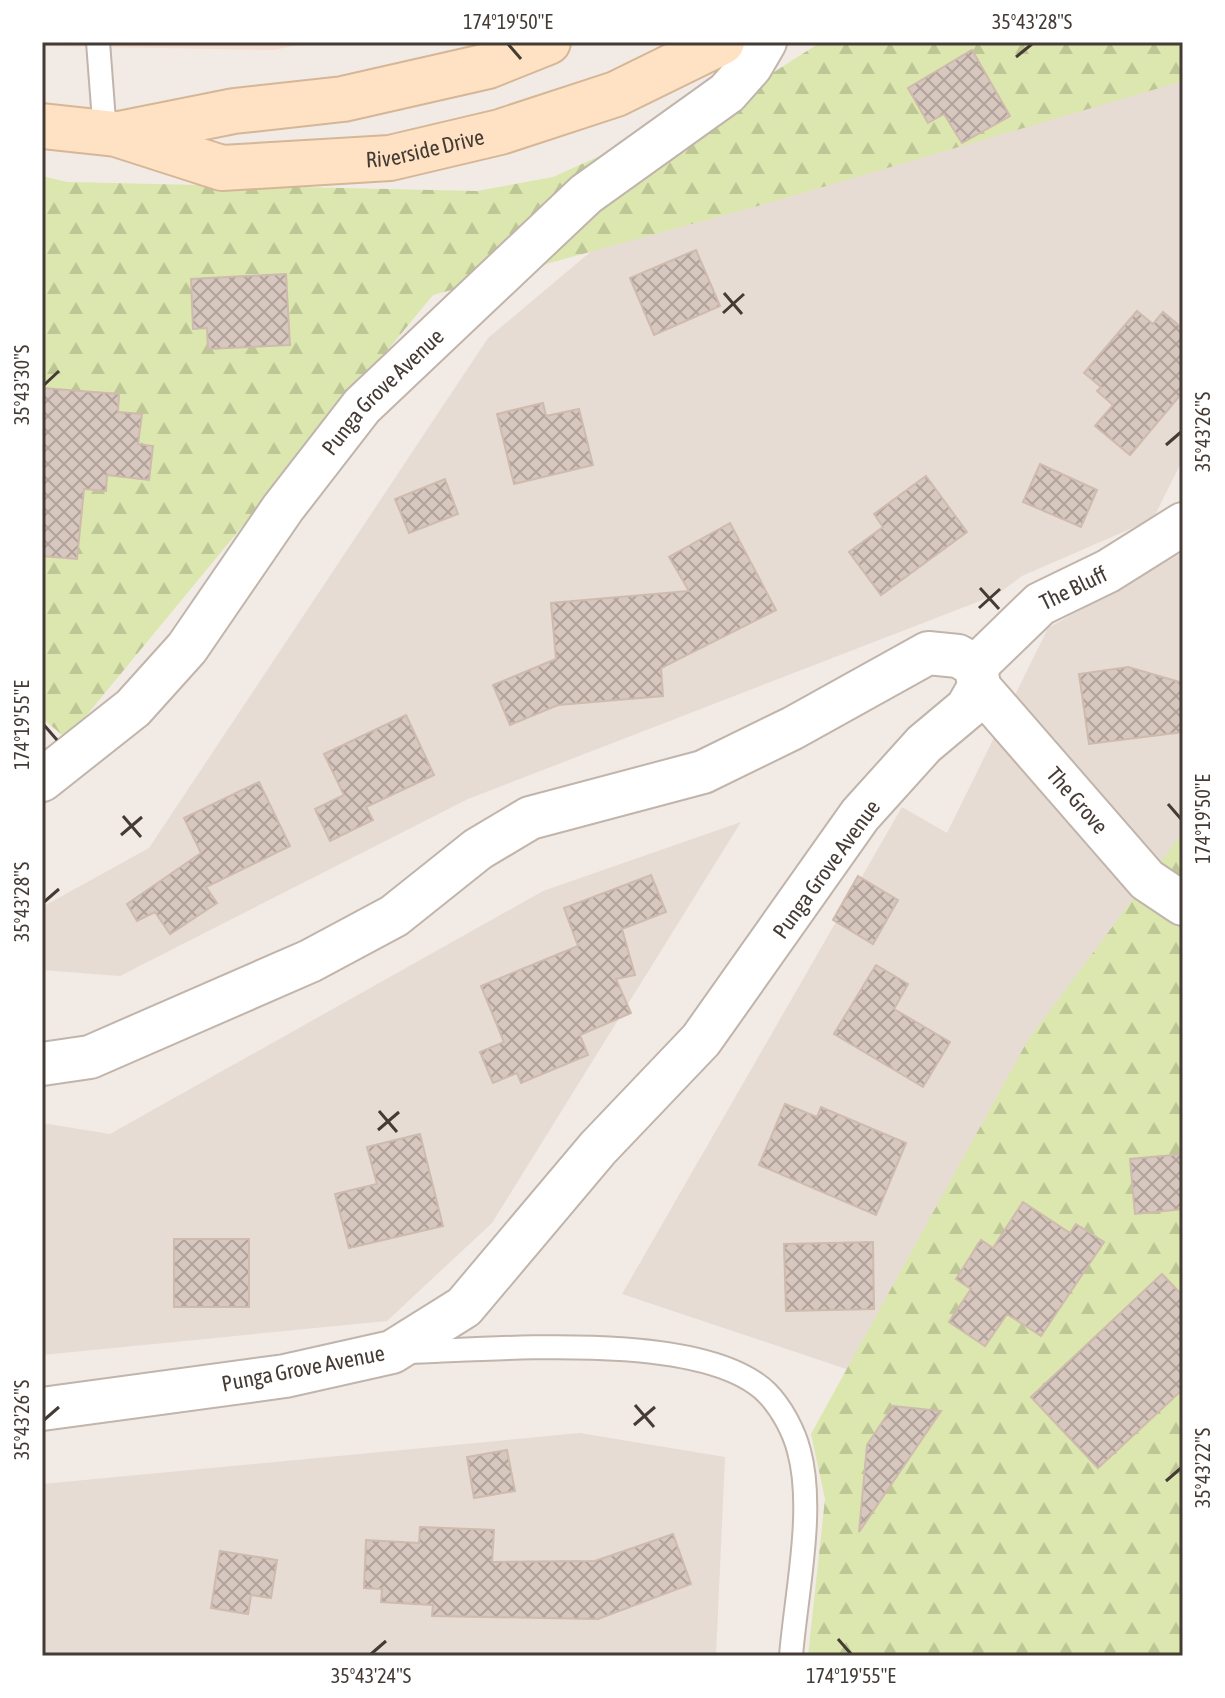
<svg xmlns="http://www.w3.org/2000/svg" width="1225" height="1698" viewBox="0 0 1225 1698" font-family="'Asap Condensed',sans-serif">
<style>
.residential{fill:#e6dcd3}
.commercial{fill:#f5dcd0}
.forest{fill:url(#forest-firs)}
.building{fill:url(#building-cross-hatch);stroke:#cfbaae;stroke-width:2}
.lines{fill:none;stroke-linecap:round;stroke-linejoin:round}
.service-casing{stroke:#c1b4ab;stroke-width:26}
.minor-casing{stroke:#c1b4ab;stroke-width:46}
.secondary-casing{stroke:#d5b697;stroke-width:48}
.service{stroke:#fff;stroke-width:22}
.minor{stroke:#fff;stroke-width:42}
.secondary{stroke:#fee2c3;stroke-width:44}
.ticks{fill:none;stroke:#453b35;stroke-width:3}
.labels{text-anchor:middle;stroke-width:6;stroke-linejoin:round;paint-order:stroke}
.street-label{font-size:22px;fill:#453b35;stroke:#fff}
.neatline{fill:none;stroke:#453b35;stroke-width:3}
.ticks-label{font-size:20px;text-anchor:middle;fill:#453b35}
</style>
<defs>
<pattern id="forest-firs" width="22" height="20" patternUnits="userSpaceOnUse" patternTransform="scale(2)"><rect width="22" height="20" fill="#dbe7ae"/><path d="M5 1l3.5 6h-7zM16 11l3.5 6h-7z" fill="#bdc796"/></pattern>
<pattern id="building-cross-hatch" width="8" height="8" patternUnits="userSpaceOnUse" patternTransform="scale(2)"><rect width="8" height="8" fill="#d7c7be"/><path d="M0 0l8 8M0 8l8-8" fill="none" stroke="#b0a39b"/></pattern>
</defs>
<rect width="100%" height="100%" fill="#f2ebe5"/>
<!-- residential -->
<path class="residential" d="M1183,42v417l-30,60 -131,57 -24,18 -530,205 -348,177 -78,-6v-63l107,-59 339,-510 306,-257z
M1183,552v1104l-319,-281 -242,-81 280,-487 45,26 101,-205z
M741,822l-249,401 -105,98 -345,34v-232l68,11 433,-243z
M580,1433l145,24 -9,199h-674v-172z"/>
<!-- commercial -->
<path class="commercial" d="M42,42h271l-39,8 -232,-4z"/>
<!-- forest -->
<path class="forest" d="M821,42h362v39l-411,121 -339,93 -366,444 -25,-21v-542l25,6 410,9 76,-14 193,-87z
M1183,832v824h-375l17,-157 -14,-65 217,-394z"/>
<!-- building -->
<path class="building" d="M972,50l38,66 -48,27 -18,-29 -16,9 -20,-35z
M696,250l24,56 -66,29 -24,-57z
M286,274l4,71 -82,4 -1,-21 -14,1 -2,-50z
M1137,311l16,13 10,-12 20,17v63l-53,63 -35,-29 18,-21 -16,-14 4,-4 -17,-14z
M42,388l77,6 -1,18 24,2 -4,30 15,2 -4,34 -42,-5 -1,16 -22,-2 -7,70 -35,-3z
M543,403l3,13 33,-7 14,56 -79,19 -17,-70z
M1040,464l57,26 -16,37 -58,-25z
M926,476l41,56 -86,63 -32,-43 34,-25 -9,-13z
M445,479l13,35 -49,19 -14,-34z
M730,523l46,87 -115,58 2,28 -105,9 -48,20 -17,-40 63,-26 -5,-56 138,-12 -20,-34z
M1128,667l55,16v49l-94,12 -10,-70z
M406,715l28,60 -68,32 7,13 -43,21 -15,-32 29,-14 -20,-41z
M259,782l31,64 -84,41 11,16 -47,31 -15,-22 -18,9 -10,-17 74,-51 -17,-35z
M651,875l15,37 -44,17 13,46 -19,4 15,34 -51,22 8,20 -67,28 -4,-10 -24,10 -13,-31 24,-10 -23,-56 97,-40 -14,-38z
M858,876l40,24 -25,44 -40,-24z
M876,965l32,19 -14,25 56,33 -27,45 -89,-53z
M785,1104l32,13 4,-10 85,36 -30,72 -117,-50z
M420,1134l23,92 -94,22 -14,-54 42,-10 -10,-37z
M1183,1154v55l-48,5 -5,-55z
M1023,1202l47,31 6,-9 28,18 -63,94 -34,-22 -22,32 -36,-24 22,-33 -15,-10 25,-39 12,8z
M174,1239h75v68h-75z
M873,1242l1,67 -88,2 -2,-67z
M1162,1274l21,22v93l-85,79 -67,-71z
M893,1406l48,5 -82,121 8,-87z
M507,1450l8,41 -41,7 -7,-41z
M420,1527l74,3 -2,32 103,-1 78,-27 18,50 -93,35 -166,-3 1,-11 -52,-3 1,-13 -18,-1 2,-48 53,3z
M220,1551l57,9 -6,38 -20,-3 -3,19 -37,-6z"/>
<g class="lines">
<defs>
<path id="service" d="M98,42l7,92
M405,1352c86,-2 298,-23 362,41 14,14 27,38 32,58 16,59 -3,143 -8,205"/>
<g id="minor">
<path id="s1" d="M976,666l64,-62 68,-33 75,-47"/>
<path id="s2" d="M979,687l168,193 36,24"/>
<path id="s3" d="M42,780l91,-72 54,-60 96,-140 79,-102 224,-212 141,-101 24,-27 14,-24"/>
<path d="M42,1064l48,-7 220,-96 84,-45 84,-67 52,-31 173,-46 90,-44 135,-75 30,3 18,10 3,21 -12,21 -43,36 -64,71 -159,225 -103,108 -134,159 -72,45 -107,24 -243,33"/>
</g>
<g id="secondary">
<path id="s4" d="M42,126l74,8 106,34 168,-10 110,-26 116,-38 106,-52"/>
<path d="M119,134l115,-23 109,-12 145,-33 60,-24"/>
</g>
</defs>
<!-- service casing -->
<use href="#service" class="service-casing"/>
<!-- minor casing -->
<use href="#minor" class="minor-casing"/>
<!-- secondary casing -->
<use href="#secondary" class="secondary-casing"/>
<!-- service -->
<use href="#service" class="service"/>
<!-- minor -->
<use href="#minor" class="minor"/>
<!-- secondary -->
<use href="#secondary" class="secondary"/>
</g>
<!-- ticks -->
<path class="ticks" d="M508,44l13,15M1016,57l16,-13M724,293l18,21M723,313l21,-19M44,385l15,-14M1166,445l15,-13M980,588l19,21M979,608l21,-19M44,725l13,15M1168,804l13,15M123,816l18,21M121,835l21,-18M44,902l15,-13M379,1111l18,21M378,1130l21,-18M635,1405l19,22M44,1420l15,-13M634,1425l21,-18M1166,1481l15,-13M838,1639l13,15M371,1654l15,-13"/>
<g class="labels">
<!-- street labels -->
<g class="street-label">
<text dy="8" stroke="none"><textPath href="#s4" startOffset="390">Riverside Drive</textPath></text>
<text dy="8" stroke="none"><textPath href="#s3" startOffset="520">Punga Grove Avenue</textPath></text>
<text dy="8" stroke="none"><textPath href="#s1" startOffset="126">The Bluff</textPath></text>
<text dy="8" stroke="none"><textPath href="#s2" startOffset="150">The Grove</textPath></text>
<text transform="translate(826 869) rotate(-54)" y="8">Punga Grove Avenue</text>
<text transform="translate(303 1368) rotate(-11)" y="8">Punga Grove Avenue</text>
</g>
</g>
<!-- border -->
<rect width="1225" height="1698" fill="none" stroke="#ffffff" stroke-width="88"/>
<rect x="44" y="44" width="1137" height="1610" class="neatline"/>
<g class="ticks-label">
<text x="508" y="29">174°19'50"E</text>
<text x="1032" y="29">35°43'28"S</text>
<text transform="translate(22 385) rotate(-90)" y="7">35°43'30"S</text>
<text transform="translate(1203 432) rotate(-90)" y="7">35°43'26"S</text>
<text transform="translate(22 725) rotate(-90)" y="7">174°19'55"E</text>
<text transform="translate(1203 819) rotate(-90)" y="7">174°19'50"E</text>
<text transform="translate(22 902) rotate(-90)" y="7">35°43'28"S</text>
<text transform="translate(22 1420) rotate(-90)" y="7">35°43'26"S</text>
<text transform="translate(1203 1468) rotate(-90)" y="7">35°43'22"S</text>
<text x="371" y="1683">35°43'24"S</text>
<text x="851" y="1683">174°19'55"E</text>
</g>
</svg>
